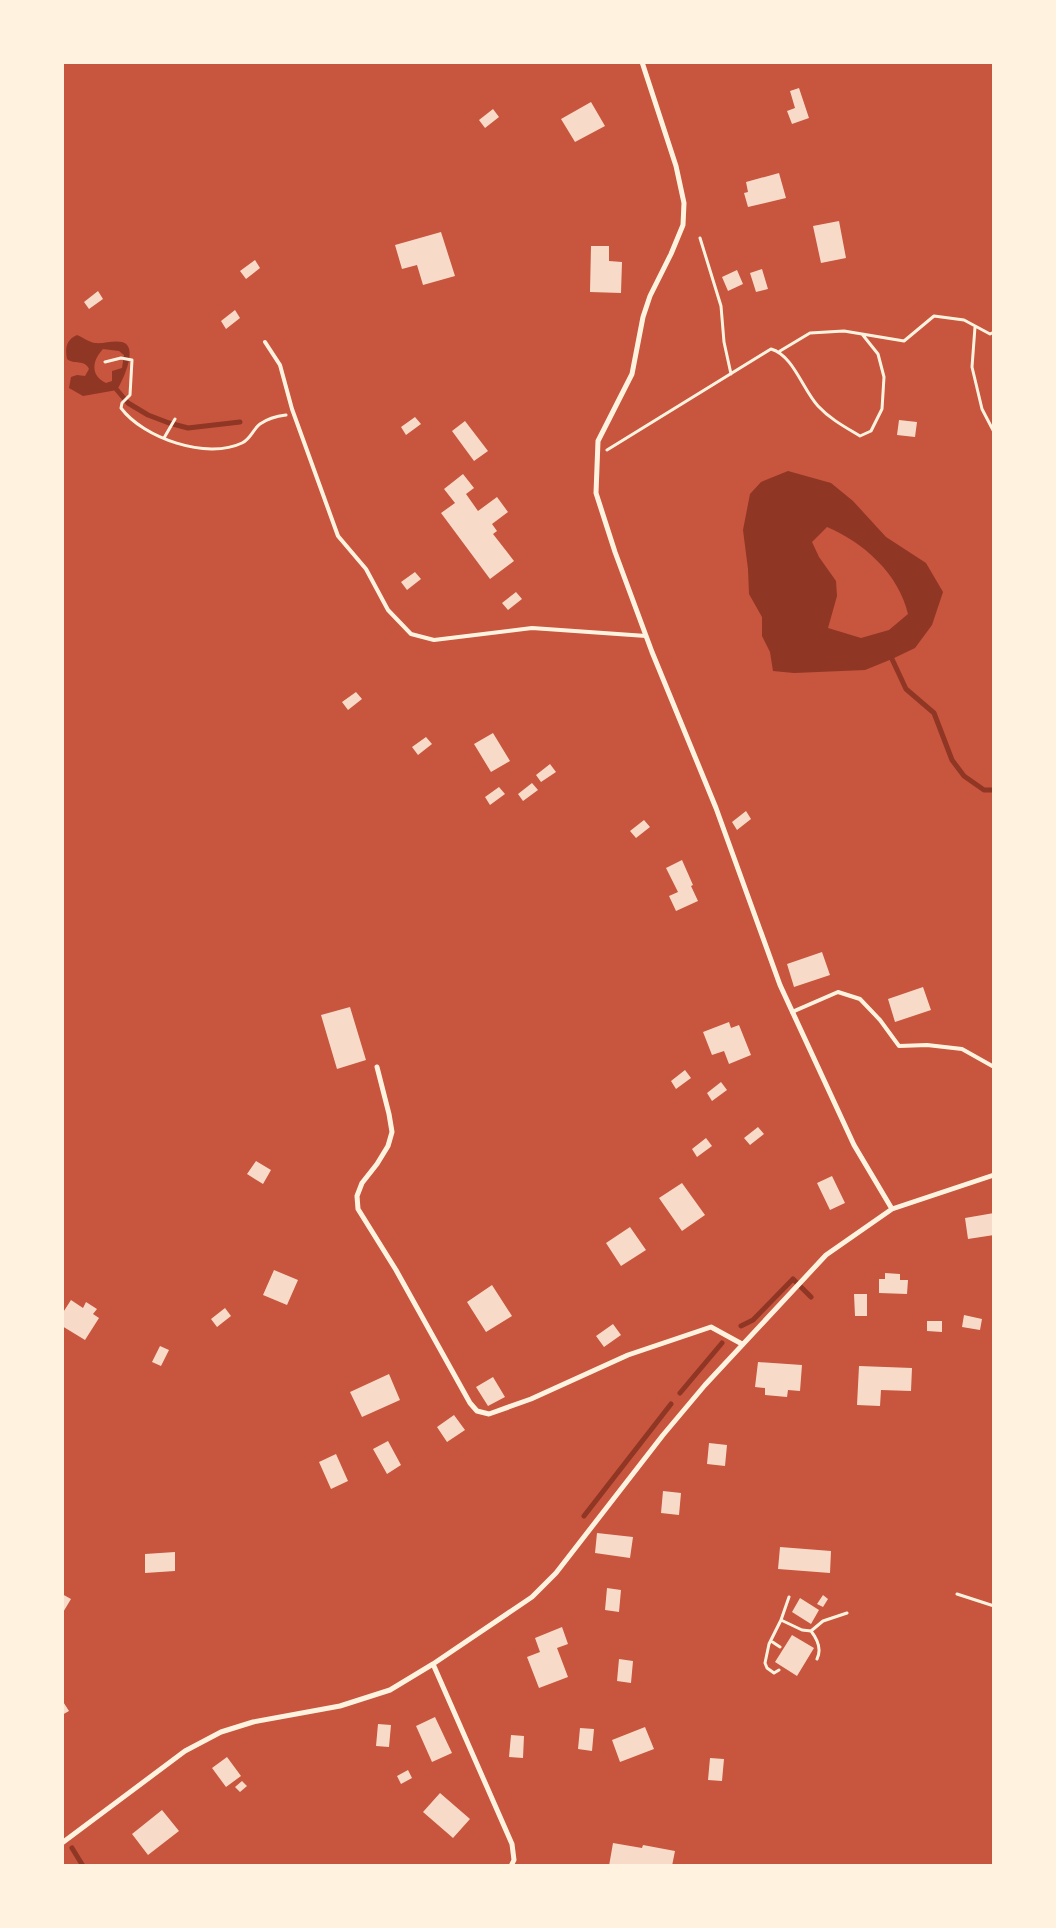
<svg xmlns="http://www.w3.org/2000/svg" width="1056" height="1928" viewBox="0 0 1056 1928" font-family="Manrope,sans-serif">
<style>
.water{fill:#8f3625;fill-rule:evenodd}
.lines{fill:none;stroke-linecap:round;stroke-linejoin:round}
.stream{stroke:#8f3625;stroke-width:5}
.building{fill:#f7dbc8}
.path{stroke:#fff3e0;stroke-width:3}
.service{stroke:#fff3e0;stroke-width:4}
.minor{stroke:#fff3e0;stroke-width:5}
</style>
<rect width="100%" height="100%" fill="#c8553d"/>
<!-- water -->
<path class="water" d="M77,335c6,2 11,7 18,8 9,1 18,-3 27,-1 17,4 1,38 -5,48l-34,6 -14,-8 2,-11 6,-2 8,1 4,-7c-4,-10 -15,-4 -22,-10 -2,-11 -1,-19 10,-24zM103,349l16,2 5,4 -2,13 -10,3v10l-6,2c-16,-8 -14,-22 -3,-34z
M788,471l43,12 22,18 33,36 40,26 17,29 -11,33 -17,23 -23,11 -27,11 -71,3 -21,-2 -3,-19 -8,-16v-19l-13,-23 -1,-25 -5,-39 7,-36 11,-12zM827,527c36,15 72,47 81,87l-19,16 -28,8 -33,-10 9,-32 -1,-15 -17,-24 -7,-15z"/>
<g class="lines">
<!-- stream -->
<path class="stream" d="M117,390l11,13 20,12 21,8 19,5 52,-6
M892,659l14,30 28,24 18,47 12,16 20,14h10
M741,1326l12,-6 40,-41 18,18
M680,1393l42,-50
M584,1516l87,-112
M72,1848l11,18"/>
</g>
<!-- building -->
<path class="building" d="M799,88l10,30 -17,6 -5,-13 8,-3 -5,-17z
M591,102l14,24 -30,16 -14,-23z
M493,109l6,8 -14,11 -6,-8z
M779,173l7,25 -38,9 -4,-14 4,-1 -2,-10z
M839,221l7,37 -25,5 -8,-37z
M441,232l14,44 -32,9 -6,-20 -15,4 -7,-24z
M591,246h18v15l13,1 -1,31 -31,-1z
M255,260l5,8 -14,11 -6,-8z
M762,269l6,20 -12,3 -6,-19z
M737,270l6,14 -15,7 -6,-14z
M98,291l5,8 -14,10 -5,-7z
M235,310l5,8 -14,11 -5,-8z
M415,417l6,7 -15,11 -5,-8z
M899,420l18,2 -2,15 -18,-2z
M465,421l23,30 -14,10 -22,-30z
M463,474l11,14 -8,6 12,17 19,-14 11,15 -16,12 5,7 -4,3 21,27 -24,18 -49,-66 14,-10 -11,-14z
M415,572l6,7 -14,11 -6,-8z
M516,592l6,7 -14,11 -6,-7z
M356,692l6,7 -14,11 -6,-8z
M493,733l17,28 -19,11 -17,-28z
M426,737l6,7 -14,11 -6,-8z
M550,764l6,8 -15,10 -5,-7z
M532,783l6,7 -15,11 -5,-7z
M499,787l6,7 -15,11 -5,-8z
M746,811l5,8 -14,11 -5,-8z
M644,820l6,7 -14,11 -6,-7z
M682,860l11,25 -2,1 7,15 -22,10 -7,-15 9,-4 -12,-24z
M822,952l8,23 -36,12 -7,-23z
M923,987l8,23 -36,12 -7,-23z
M350,1007l16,53 -29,9 -16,-54z
M729,1022l2,6 8,-3 12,30 -22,9 -5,-13 -12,4 -9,-23z
M685,1070l6,8 -15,11 -5,-8z
M721,1082l6,8 -15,11 -5,-8z
M758,1127l6,7 -14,11 -6,-7z
M706,1138l6,8 -15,11 -5,-8z
M256,1161l15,9 -8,14 -16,-10z
M832,1176l13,27 -15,7 -13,-27z
M682,1183l23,32 -23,16 -23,-33z
M994,1213v22l-26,4 -3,-21z
M630,1227l16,23 -25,16 -15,-23z
M274,1270l24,10 -11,25 -24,-10z
M885,1273l15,1v6h8l-1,14 -28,-1v-14h6z
M492,1285l20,31 -26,16 -19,-30z
M854,1294h13v22h-12z
M71,1300l12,8 3,-6 11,7 -4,5 6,4 -14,22 -23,-14v-12z
M225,1308l6,8 -14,11 -6,-8z
M964,1315l18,4 -2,11 -18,-3z
M927,1321h15v11l-15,-1z
M613,1324l8,11 -17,12 -8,-11z
M160,1346l9,4 -8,16 -9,-4z
M758,1362l44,3 -2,26 -12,-1 -1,7 -22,-2v-7l-10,-1z
M859,1366l53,2 -1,23 -30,-1 -1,16 -23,-1z
M389,1374l11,26 -38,17 -12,-25z
M493,1377l12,20 -17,9 -12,-19z
M454,1415l11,15 -18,12 -10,-15z
M388,1441l13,24 -14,9 -14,-25z
M709,1443l18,2 -2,21 -18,-2z
M336,1454l12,27 -17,8 -12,-27z
M663,1491l18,2 -2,22 -18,-2z
M597,1533l36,4 -3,21 -35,-5z
M780,1547l51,4 -1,22 -52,-4z
M175,1552v19l-30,2v-19z
M607,1588l14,2 -2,22 -14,-2z
M62,1594l9,5 -9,15z
M823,1595l5,4 -5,8 -6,-3z
M800,1598l19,12 -8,14 -19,-12z
M562,1627l6,17 -11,4 11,29 -29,11 -12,-31 13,-5 -5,-14z
M792,1635l22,13 -17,28 -22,-14z
M619,1659l14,2 -2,22 -14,-2z
M62,1700l7,11 -7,4z
M435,1717l17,36 -20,9 -16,-36z
M378,1724l13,1 -2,22 -13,-1z
M645,1727l9,22 -34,13 -8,-22z
M580,1728l14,1 -2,22 -14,-2z
M511,1735l13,1 -1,22 -14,-1z
M227,1757l14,19 -15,11 -14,-19z
M710,1758l14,1 -2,22 -14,-1z
M408,1770l4,8 -11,6 -4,-8z
M242,1781l5,5 -7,6 -5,-5z
M440,1793l30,26 -17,19 -30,-26z
M162,1810l17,21 -31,24 -16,-21z
M613,1843l29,5 1,-3 32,6 -3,15h-63z"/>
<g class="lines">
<!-- path -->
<path class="path" d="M700,238l21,68 3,36 7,32
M975,327l-3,40 10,42 12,23
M780,351l30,-18 34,-2 60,10 30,-25 30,4 26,14 4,-2
M105,362l16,-4 11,2 -2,35 -8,8 -1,5c22,30 86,52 121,35 9,-4 11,-14 18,-19 7,-5 18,-8 26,-9
M164,438l11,-19
M607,450l164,-101c22,6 32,41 47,57 12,13 27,21 42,30l11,-5 11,-22 2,-32 -6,-23 -16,-20
M957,1594l37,12
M781,1620l8,-23
M771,1641l9,6
M817,1659c5,-10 1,-19 -6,-28l12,-10 24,-8
M779,1670l-5,3 -7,-5 -2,-5 4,-19 12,-24 21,10 9,1"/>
<!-- service -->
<path class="service" d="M265,342l15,23 12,44 46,127 28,33 22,41 23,24 23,6 98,-12 114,8
M792,1012l46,-20 22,7 20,21 19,26 28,-1 35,4 32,18"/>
<!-- minor -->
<path class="minor" d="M642,62l34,104 8,37 -1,22 -12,29 -21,42 -7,21 -11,57 -34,67 -2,52 19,59 37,100 64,156 64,177 74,160 38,64
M377,1067l12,47 3,18 -4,14 -11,18 -15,19 -5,13 1,13 38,61 74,133 7,8 12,3 42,-15 97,-44 83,-28 31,17
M433,1664l79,180 2,16 -3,6
M62,1843l123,-92 36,-19 32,-10 87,-16 50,-16 43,-26 99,-67 24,-24 107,-138 42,-50 121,-130 66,-46 102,-34"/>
</g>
<!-- border -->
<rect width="1056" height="1928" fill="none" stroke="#fff3e0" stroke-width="128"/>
</svg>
